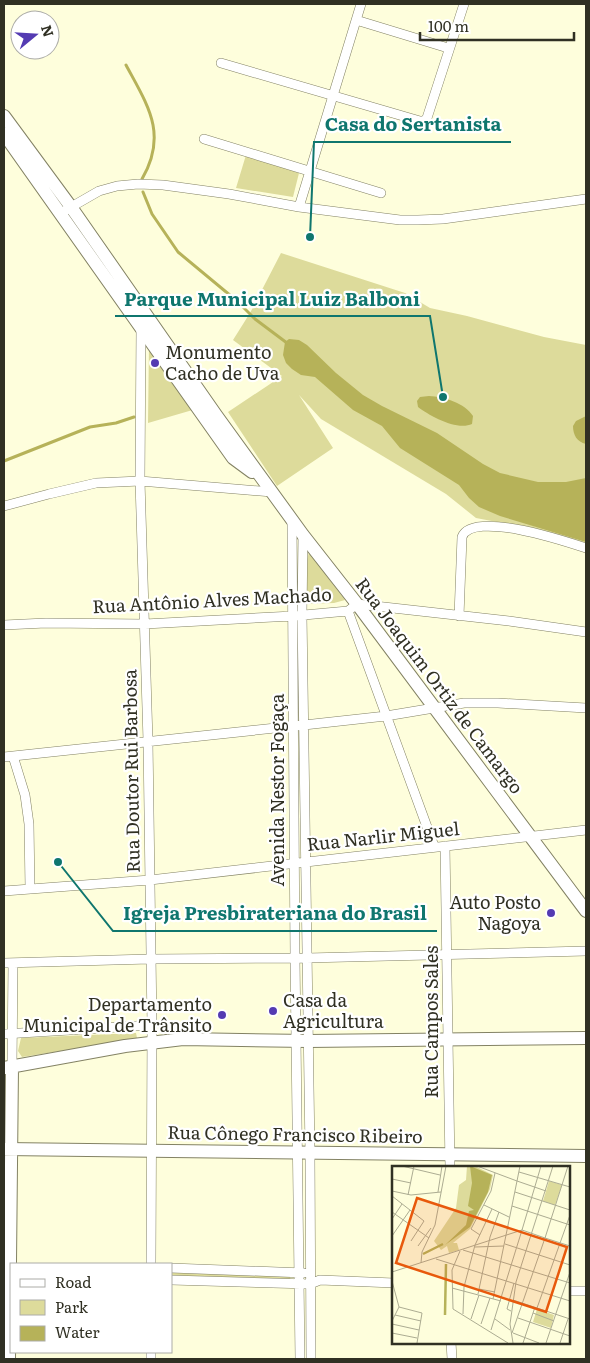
<svg xmlns="http://www.w3.org/2000/svg" width="590" height="1363" viewBox="0 0 590 1363" font-family="Literata,serif">
<style>
.green{fill:#dddb9b}
.water{fill:#b6b259}
.lines{fill:none;stroke-linecap:round;stroke-linejoin:round}
.stream{stroke:#b6b259;stroke-width:3}
.street-casing{stroke:#838264;stroke-width:10}
.secondary-casing{stroke:#838264;stroke-width:14}
.street{stroke:#fff;stroke-width:9}
.secondary{stroke:#fff;stroke-width:12}
.poi-dot{fill:#543bb2;stroke:#fff;stroke-width:2}
.labels{text-anchor:middle;stroke-width:4.5;stroke-linejoin:round;paint-order:stroke}
.poi-label{font-size:18px;fill:#303023;stroke:#fff;text-anchor:start}
.street-label{font-size:18px;fill:#303023;stroke:#fff}
.inset-river{fill:none;stroke:#b6b259;stroke-width:2.5}
.inset-road{fill:none;stroke:#acac92;stroke-width:1}
.view{fill:#e8590c;fill-opacity:0.15;stroke:#e8590c;stroke-width:2.5}
.inset-edge{fill:none;stroke:#303023;stroke-width:2.5}
.leader{fill:none;stroke:#0f766e;stroke-width:2}
.callout-dot{fill:#0f766e;stroke:#fff;stroke-width:2}
.callout-label{font-size:19px;text-anchor:middle;font-weight:bold;fill:#0f766e;stroke:#fff;stroke-width:4.5;stroke-linejoin:round;paint-order:stroke}
</style>
<rect width="100%" height="100%" fill="#fefedc"/>
<!-- green -->
<path class="green" d="M246,155l53,18 -6,24 -57,-9z
M281,253l124,40 25,15 37,8 77,21 42,8v199l-53,-15 -57,-11 -30,-24 -125,-75 -22,-24 34,53 -56,38 -49,-74 54,-36 -49,-36 17,-27z
M149,343l47,66 -48,14z
M309,552l36,48 -11,3 -27,1v-44z
M136,1033l1,5 -13,3 -102,16 -4,-6 3,-13z
M171,1271l120,3 -1,5 -4,1 -115,-3z"/>
<!-- water -->
<path class="water" d="M289,339l10,1 8,5 29,28 27,22 19,11 55,27 46,31 17,9 38,9h28l20,-4v64l-86,-26 -21,-9 -10,-9 -10,-13 -59,-37 -18,-22 -29,-16 -38,-33 -14,-2 -9,-6 -6,-6 -3,-8 2,-13z
M429,396c15,1 36,7 44,20l-1,8c-15,7 -42,-8 -54,-17l-1,-6 3,-4z
M586,416v28c-9,-2 -13,-9 -13,-18l3,-5z"/>
<g class="lines">
<!-- stream -->
<path class="stream" d="M126,65c22,41 42,69 16,114
M143,192l9,22 26,38 59,49 18,18 32,24
M4,461l86,-34 26,-4 18,-6"/>
<defs>
<path id="street" d="M356,20l92,28
M221,63l199,58h4l3,-3 37,-114
M204,139l177,54
M299,207l62,-203
M66,210l33,-19 18,-5 21,-2 25,1 66,9 70,13 101,13h18l25,-1 143,-20
M141,327l-1,154 8,260 4,284 -1,239
M4,506l45,-12 47,-11 44,-2 132,11
M292,521l3,437 5,401
M303,535l-1,80 8,537 1,207
M348,611l86,235
M459,616l3,-79c10,-27 103,4 124,11
M4,625l42,-2 99,1 148,-8 55,-5 9,-7 152,17 77,11
M13,756l12,39 4,29 1,65
M4,757l300,-32 82,-9 78,-13h34l88,5
M445,846l5,321
M4,891l146,-11 436,-50
M4,963l146,-4 157,-1 279,-7
M4,1034l148,-9
M12,1067l1,-104
M171,1268l133,5
M171,1280l139,4 10,-4 74,3
M569,1291h17
M451,1342l1,17
M151,1359v-7"/>
<path id="secondary" d="M4,116l67,91 145,208 87,120 54,69 229,307
M4,134l229,324 19,14
M4,1068l121,-22 58,-7 125,2 278,-3
M4,1149l582,7
M9,1359l3,-292"/>
</defs>
<!-- street casing -->
<use href="#street" class="street-casing"/>
<!-- secondary casing -->
<use href="#secondary" class="secondary-casing"/>
<!-- street -->
<use href="#street" class="street"/>
<!-- secondary -->
<use href="#secondary" class="secondary"/>
</g>
<!-- markers -->
<g class="poi-dot">
<circle cx="155" cy="363" r="5"/>
<circle cx="551" cy="913" r="5"/>
<circle cx="273" cy="1011" r="5"/>
<circle cx="222" cy="1015" r="5"/>
</g>
<g class="labels">
<!-- poi labels -->
<g class="poi-label">
<text x="165" y="359">Monumento<tspan x="165" dy="21">Cacho de Uva</tspan></text>
<text x="541" y="909" text-anchor="end">Auto Posto<tspan x="541" dy="21">Nagoya</tspan></text>
<text x="283" y="1007">Casa da<tspan x="283" dy="21">Agricultura</tspan></text>
<text x="212" y="1011" text-anchor="end">Departamento<tspan x="212" dy="21">Municipal de Trânsito</tspan></text>
</g>
<!-- street labels -->
<g class="street-label">
<text transform="translate(212 601) rotate(-3)" y="6">Rua Antônio Alves Machado</text>
<text transform="translate(439 686) rotate(53)" y="6">Rua Joaquim Ortiz de Camargo</text>
<text transform="translate(132 771) rotate(-91)" y="6">Rua Doutor Rui Barbosa</text>
<text transform="translate(278 790) rotate(-90)" y="6">Avenida Nestor Fogaça</text>
<text transform="translate(383 837) rotate(-6)" y="6">Rua Narlir Miguel</text>
<text transform="translate(432 1022) rotate(-90)" y="6">Rua Campos Sales</text>
<text transform="translate(295 1135) rotate(1)" y="6">Rua Cônego Francisco Ribeiro</text>
</g>
</g>
<!-- overview -->
<g transform="translate(392 1166)">
<rect width="178" height="178" fill="#fefedc"/>
<path d="M75,0h8l18,9 -3,14 -20,40 -17,14h4l2,7 -10,3 -2,-7 -6,4 -7,-9 22,-33 3,-23 7,-5zM157,15l13,4 -7,20 -12,-4zM145,143l17,6 -3,13 -18,-6z" fill="#dddb9b"/>
<path d="M78,0l22,9 -4,17 -18,35 -25,18 21,-20 3,-14 5,-1 -6,-4 4,-23z" fill="#b6b259"/>
<path class="inset-river" d="M31,88l20,-10M53,149l1,-51"/>
<path class="inset-road" d="M10,0l38,9M85,0l40,15 3,-15M176,0l-23,72 25,8M127,6l51,15M0,13l19,4M0,25l19,4 30,-3M46,26l4,-26M123,26l55,18M16,29l6,-29M0,30l32,25 -13,20M92,39l25,12M120,40l58,19M0,46l37,26M0,53l10,-15M130,64l19,-64M88,69l-9,-6 20,-38 4,-18M0,70l18,-26M113,78l65,21M26,80l13,-18M83,81l29,-1M71,84l107,33M68,85l-8,19 1,39 55,34M44,93l134,42M29,97l1,-11 13,-27 11,-59M0,106l130,-42M0,115l7,26 -7,14M60,122l49,13M87,123l16,3M86,128l12,-57 9,-25M101,133l24,-118 29,10M121,134l57,19M7,141l23,6 -5,30M145,142l33,-93M119,145l-4,-2 7,-26M141,147l21,8M71,148l1,-27 11,-42 17,-36M3,149l26,6M126,152l52,18M79,153l8,-24M103,153l15,11M0,158l27,6M89,158l9,-26M99,164l31,-100M0,167l25,5M120,167l33,-95 -23,-8M121,167l26,10M121,177l-3,-19 6,-42 37,-116M131,177l12,-36M154,177l24,-71M168,177l8,-24"/>
<path class="view" d="M25,32l150,49 -21,65 -150,-49z"/>
<rect width="178" height="178" class="inset-edge"/>
</g>
<!-- callouts -->
<path class="leader" d="M310 237L314 142H511M443 397L430 316H115M58 862L113 931H437"/>
<g class="callout-dot">
<circle cx="310" cy="237" r="5"/>
<circle cx="443" cy="397" r="5"/>
<circle cx="58" cy="862" r="5"/>
</g>
<g class="callout-label">
<text x="413" y="131">Casa do Sertanista</text>
<text x="272" y="306">Parque Municipal Luiz Balboni</text>
<text x="275" y="920">Igreja Presbirateriana do Brasil</text>
</g>
<!-- border -->
<rect width="590" height="1363" fill="none" stroke="#303023" stroke-width="10"/>
<!-- legend -->
<rect x="10" y="1263" width="162" height="90" fill="#ffffff" stroke="#acaca7"/>
<rect x="20" y="1279" width="25" height="8" fill="#ffffff" stroke="#acaca7"/>
<text x="55" y="1288" font-size="15" fill="#303023">Road</text>
<rect x="20" y="1300" width="25" height="15" fill="#dddb9b" stroke="#acaca7"/>
<text x="55" y="1313" font-size="15" fill="#303023">Park</text>
<rect x="20" y="1326" width="25" height="15" fill="#b6b259" stroke="#acaca7"/>
<text x="55" y="1338" font-size="15" fill="#303023">Water</text>
<!-- north arrow -->
<g transform="translate(35 35) rotate(72)"><circle r="24" fill="#ffffff" stroke="#acaca7"/>
<path d="M0-4L9 19L0 12L-9 19Z" fill="#543bb2"/>
<text y="-8" font-size="14" font-weight="bold" text-anchor="middle" fill="#303023">N</text>
</g>
<!-- scale -->
<path d="M420 32v8h154v-8" fill="none" stroke="#303023" stroke-width="2.5"/>
<text x="428" y="32" font-size="15" fill="#303023" stroke="#ffffff" stroke-width="4" paint-order="stroke">100 m</text>
</svg>
